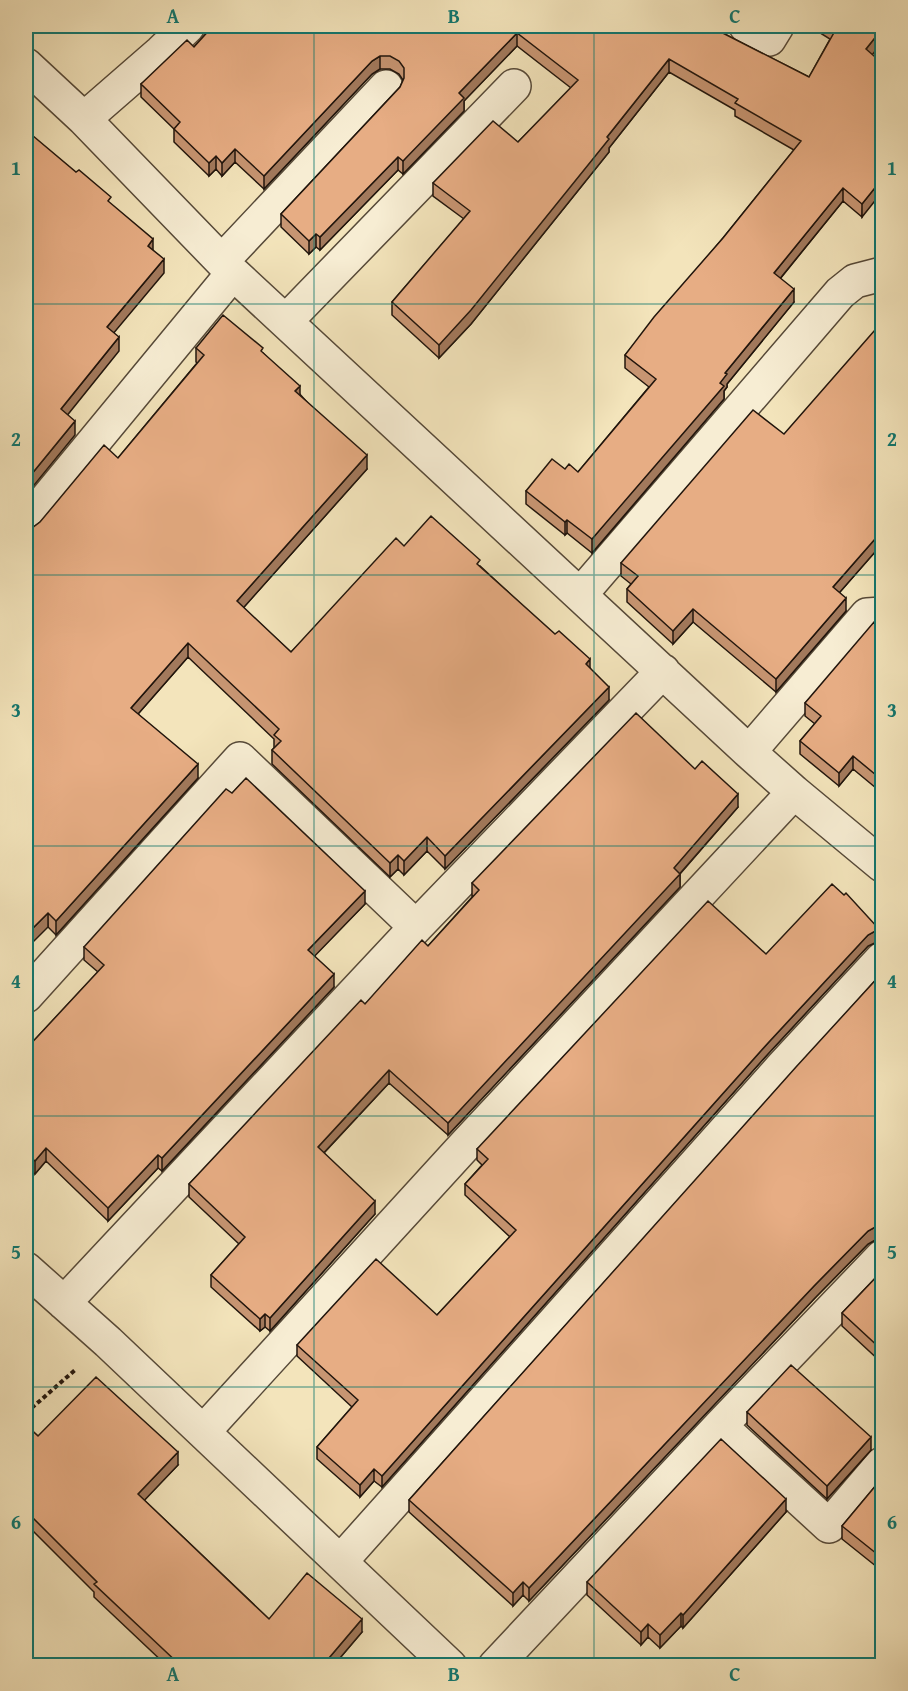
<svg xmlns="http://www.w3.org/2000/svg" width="908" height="1691" viewBox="0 0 908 1691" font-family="'Gentium Book Plus',serif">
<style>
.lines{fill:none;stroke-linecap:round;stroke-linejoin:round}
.minor-casing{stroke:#564938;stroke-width:36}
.path{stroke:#21150c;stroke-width:4;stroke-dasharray:4.5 3;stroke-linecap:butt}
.minor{stroke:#f7edd3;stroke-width:33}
.wall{fill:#c79572;stroke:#21150c;stroke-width:1.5}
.shaded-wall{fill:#a2795c;stroke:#21150c;stroke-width:1.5}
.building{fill:#e7ad84;stroke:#21150c;stroke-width:1.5}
.grid{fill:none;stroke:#0f766e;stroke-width:1.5;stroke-opacity:0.55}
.neatline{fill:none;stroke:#0f766e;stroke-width:2}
.grid-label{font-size:20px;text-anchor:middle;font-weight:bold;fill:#0f766e}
</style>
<rect width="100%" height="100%" fill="#f3e4bb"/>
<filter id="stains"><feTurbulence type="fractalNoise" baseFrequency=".00333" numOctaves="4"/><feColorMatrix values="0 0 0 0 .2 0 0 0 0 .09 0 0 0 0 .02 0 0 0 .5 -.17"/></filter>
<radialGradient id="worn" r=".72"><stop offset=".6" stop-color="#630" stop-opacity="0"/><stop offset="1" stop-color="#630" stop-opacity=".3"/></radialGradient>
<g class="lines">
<defs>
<path id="minor" d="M746,26l23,13 8,-13
M26,65l58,54 149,154 516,479 45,40 88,73
M84,119l77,-67 27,-26
M222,261l164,-174
M286,321l228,-235
M26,524l207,-251
M580,595l260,-302 15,-12 27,-7
M749,752l118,-137 15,-1
M26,996l214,-237 176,168
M26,1269l82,73 342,324
M64,1303l352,-376 247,-256
M720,1426l109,100 53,-62
M203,1432l264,-289 327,-351
M341,1561l441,-494 100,-108
M495,1666l225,-240 162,-169"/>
</defs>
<!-- minor casing -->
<use href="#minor" class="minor-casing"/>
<!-- path -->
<path class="path" d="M26,1413l49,-43"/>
<!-- minor -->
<use href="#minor" class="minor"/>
</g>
<!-- wall -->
<path class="wall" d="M213,26h496l100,51 21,-38 -21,-13h73l-10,29 -10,162 -19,-16 -63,78 14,23 -67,82v3l-3,4v8l-132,154 -25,-20 -2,2 -39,-31v-13l39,-22 13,3 71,-85 -24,-19v-13l98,-117 71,-88 -59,-34v-6l-66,-38 -60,76v4l-138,172 -32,34 -47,-43v-13l72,-83 -31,-23v-13l85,-41 53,-54 -54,-42 -53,55v10l-61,63 -5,-4 -78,80 -4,-3 -7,7 -28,-27v-13l119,-127 3,-7 -4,-6 -9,-5h-10l-8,5 -108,115 -29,-27 -13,14 -6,-7 -7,7 -35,-34v-13l-33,-32v-13l53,-37z
M196,348l67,5 104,116 -124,139 48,44 113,-106 76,20 110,102 19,32 -164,169 -18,-18 -23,24 -6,-6 -8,8 -118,-113v-14l2,-2v-9l-86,-82 -50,57 60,64 -142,157 -8,-8 -16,-399 8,-6 78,-64 79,-95 -1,-1z
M882,544l-43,49 7,18 -70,81 -83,-70 -20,22 -46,-42v-13l4,-5 -10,-8v-13z
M882,629v164l-29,-24 -14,17 -39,-32v-13l15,-17 -10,-8v-13z
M695,769l43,38 -58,67v13l-232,248 -59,-52 -65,70 51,61 -105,117 -5,-4 -5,4 -49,-44v-12l28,-31 -50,-47v-13l176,-180 63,-58 45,-50h-1v-13z
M365,904l-51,52 20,31 -172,184 -4,-3 -50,53 -62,-60 -11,13 -9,-8v-117l72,-77 -14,-12v-13z
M879,941l-11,5 -100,108 -386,433 -8,-6 -14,16 -43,-38v-12l35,-40 -55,-51v-11l140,-30 73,-78 -45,-42v-11l17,-19 -5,-5v-11l289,-195z
M882,973v266h-5l-9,5 -54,55 -285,302 -6,-6 -10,11 -104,-94v-12z
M882,1271v92l-40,-37v-13z
M747,1412l124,38 -44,49 -80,-74z
M26,1425l12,11 140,29 -34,35 125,119 93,13 -28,33h-168l-72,-68v-5l-67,-67 -1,2z
M882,1478v93l-40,-32v-13z
M786,1512l-103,116 -2,-2 -21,22 -12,-11 -7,8 -54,-50v-13z"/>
<!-- shaded-wall -->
<path class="shaded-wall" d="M882,29v13l-16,21v-14z
M517,33v13l-53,55v10l-61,63v-13l56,-68z
M380,56v13l-8,5 -108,115v-13l108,-115z
M669,59v13l-60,76v4l-138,172 -32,34v-13l168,-208z
M235,149v13l-13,14v-13z
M216,156v13l-7,7v-13z
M398,157v13l-78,80v-13z
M882,179v13l-20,25v-13z
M843,188v13l-69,85v-13z
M316,234v13l-7,7v-13z
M153,239v14l-5,-7z
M164,259v14l-57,68v-14z
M794,289v13l-67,82v3l-3,4v8l-132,154v-14l128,-156 5,-10z
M119,337v14l-58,72v-14z
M300,386v14l-5,-9z
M75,421v14l-49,60v-14z
M367,455v14l-130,146v-14z
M567,520v13l-2,2v-13z
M882,531v13l-49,56v-13z
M846,598v13l-70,81v-13z
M693,609v13l-20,22v-13z
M188,643v14l-57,65v-14z
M590,659v14l-4,-9z
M609,687v13l-164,169v-13z
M853,756v13l-14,17v-13z
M198,764v14l-142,157v-14z
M738,794v13l-62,71 4,-4v13l-232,248v-12z
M427,837v14l-23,24v-14z
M398,855v14l-8,8v-14z
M365,891v13l-57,59v-13z
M48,913v14l-22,22v-14z
M879,929v12l-11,5 -100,108 -386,433v-11l386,-433 100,-108z
M334,974v13l-172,184v-13z
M389,1070v13l-71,76v-12z
M46,1148v13l-11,13v-13z
M158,1155v13l-50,53v-13z
M375,1201v13l-105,117v-13z
M877,1226v13l-9,5 -54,55 -285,302v-13l285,-302 54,-55z
M265,1314v13l-5,4v-12z
M871,1437v13l-44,49v-13z
M178,1452v13l-40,42v-13z
M374,1469v12l-14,16v-12z
M786,1499v13l-103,116v-13z
M27,1512v13l-1,2v-13z
M523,1582v13l-10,11v-13z
M681,1613v13l-21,22v-13z
M362,1619v13l-28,33h-11z
M648,1624v13l-7,8v-13z"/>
<!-- building -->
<path class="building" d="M213,26h496l100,51 27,-48 -6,-3h52v3l-16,20 16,14v116l-20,25 -19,-16 -69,85 20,16 -69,84 2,1 -7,9 4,3 -132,153 -25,-19 -2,2 -39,-31 26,-32 13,10 4,-5 9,8 78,-93 -31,-24 29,-38 69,-79 78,-97 -66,-38 3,-4 -69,-40 -62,78 2,2 -138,171 -32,35 -47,-43 78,-91 -37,-28 60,-62 25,21 60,-62 -61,-47 -58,60 5,5 -61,63 -5,-4 -78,80 -4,-3 -7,7 -28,-27 119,-127 4,-9v-10l-5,-7 -9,-5h-10l-8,5 -108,115 -29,-27 -13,14 -6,-7 -7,7 -35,-34 6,-7 -39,-38 46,-44 7,7z
M26,130l50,42 3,-2 32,27 -3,4 45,38 -5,7 16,13 -57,68 12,10 -58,72 14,12 -49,60z
M223,315l40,33 -2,3 39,35 -5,5 72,64 -130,146 54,51 105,-114 8,8 27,-30 49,44 -3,4 78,70 4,-3 31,28 -4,5 23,23 -164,169 -18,-19 -23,24 -6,-6 -8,8 -118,-113 9,-9 -7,-6 5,-6 -91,-86 -57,65 67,56 -142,157 -8,-8 -22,22v-407h6l8,-6 64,-77 14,13 86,-103 -8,-7z
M882,322v209l-49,56 13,11 -70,81 -83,-70 -20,22 -46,-42 11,-13 -17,-13 132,-153 31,24z
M874,622l8,7v151l-29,-24 -14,17 -39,-32 21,-25 -16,-13z
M636,713l59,56 7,-8 36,33 -64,74 6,6 -232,249 -59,-53 -71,77 57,54 -105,117 -5,-4 -5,5 -49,-44 34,-38 -56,-53 172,-184 4,4 57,-64 6,6 51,-56 -7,-7z
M246,778l119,113 -57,59 26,24 -172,184 -4,-3 -50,53 -62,-60 -11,13 -9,-8v-104l78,-84 -20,-18 142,-158 6,4z
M832,884l12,11 2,-2 33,36 -11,6 -100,108 -386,433 -8,-7 -14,16 -43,-38 41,-47 -61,-55 79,-86 61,56 79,-85 -51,-46 23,-25 -11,-10 231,-248 58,53z
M882,973v253h-5l-9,5 -54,55 -285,302 -6,-6 -10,11 -104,-93 387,-433z
M882,1271v79l-40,-37z
M791,1365l80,72 -44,49 -80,-74z
M96,1377l82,75 -40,42 131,125 38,-46 55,46 -39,46h-143l-86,-81 3,-2 -70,-70 -1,2v-89l12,11z
M721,1439l65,60 -103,116 -2,-2 -21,22 -12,-11 -7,8 -54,-50z
M882,1478v80l-40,-32z
M882,1657v8h-18z"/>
<!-- grid -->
<path class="grid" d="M314,26v1640M594,26v1640M26,304h856M26,575h856M26,846h856M26,1116h856M26,1387h856"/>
<!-- margin -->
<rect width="908" height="1691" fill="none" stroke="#f3e4bb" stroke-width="66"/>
<rect x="33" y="33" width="842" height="1625" class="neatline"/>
<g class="grid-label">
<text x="173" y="23">A</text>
<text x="454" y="23">B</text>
<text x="735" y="23">C</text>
<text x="16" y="175">1</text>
<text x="892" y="175">1</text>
<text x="16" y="446">2</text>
<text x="892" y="446">2</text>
<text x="16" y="717">3</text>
<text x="892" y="717">3</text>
<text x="16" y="988">4</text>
<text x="892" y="988">4</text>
<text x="16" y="1259">5</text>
<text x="892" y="1259">5</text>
<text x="16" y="1529">6</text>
<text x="892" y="1529">6</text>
<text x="173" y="1681">A</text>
<text x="454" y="1681">B</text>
<text x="735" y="1681">C</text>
</g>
<rect width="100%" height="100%" filter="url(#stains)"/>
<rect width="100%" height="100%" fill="url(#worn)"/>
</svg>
